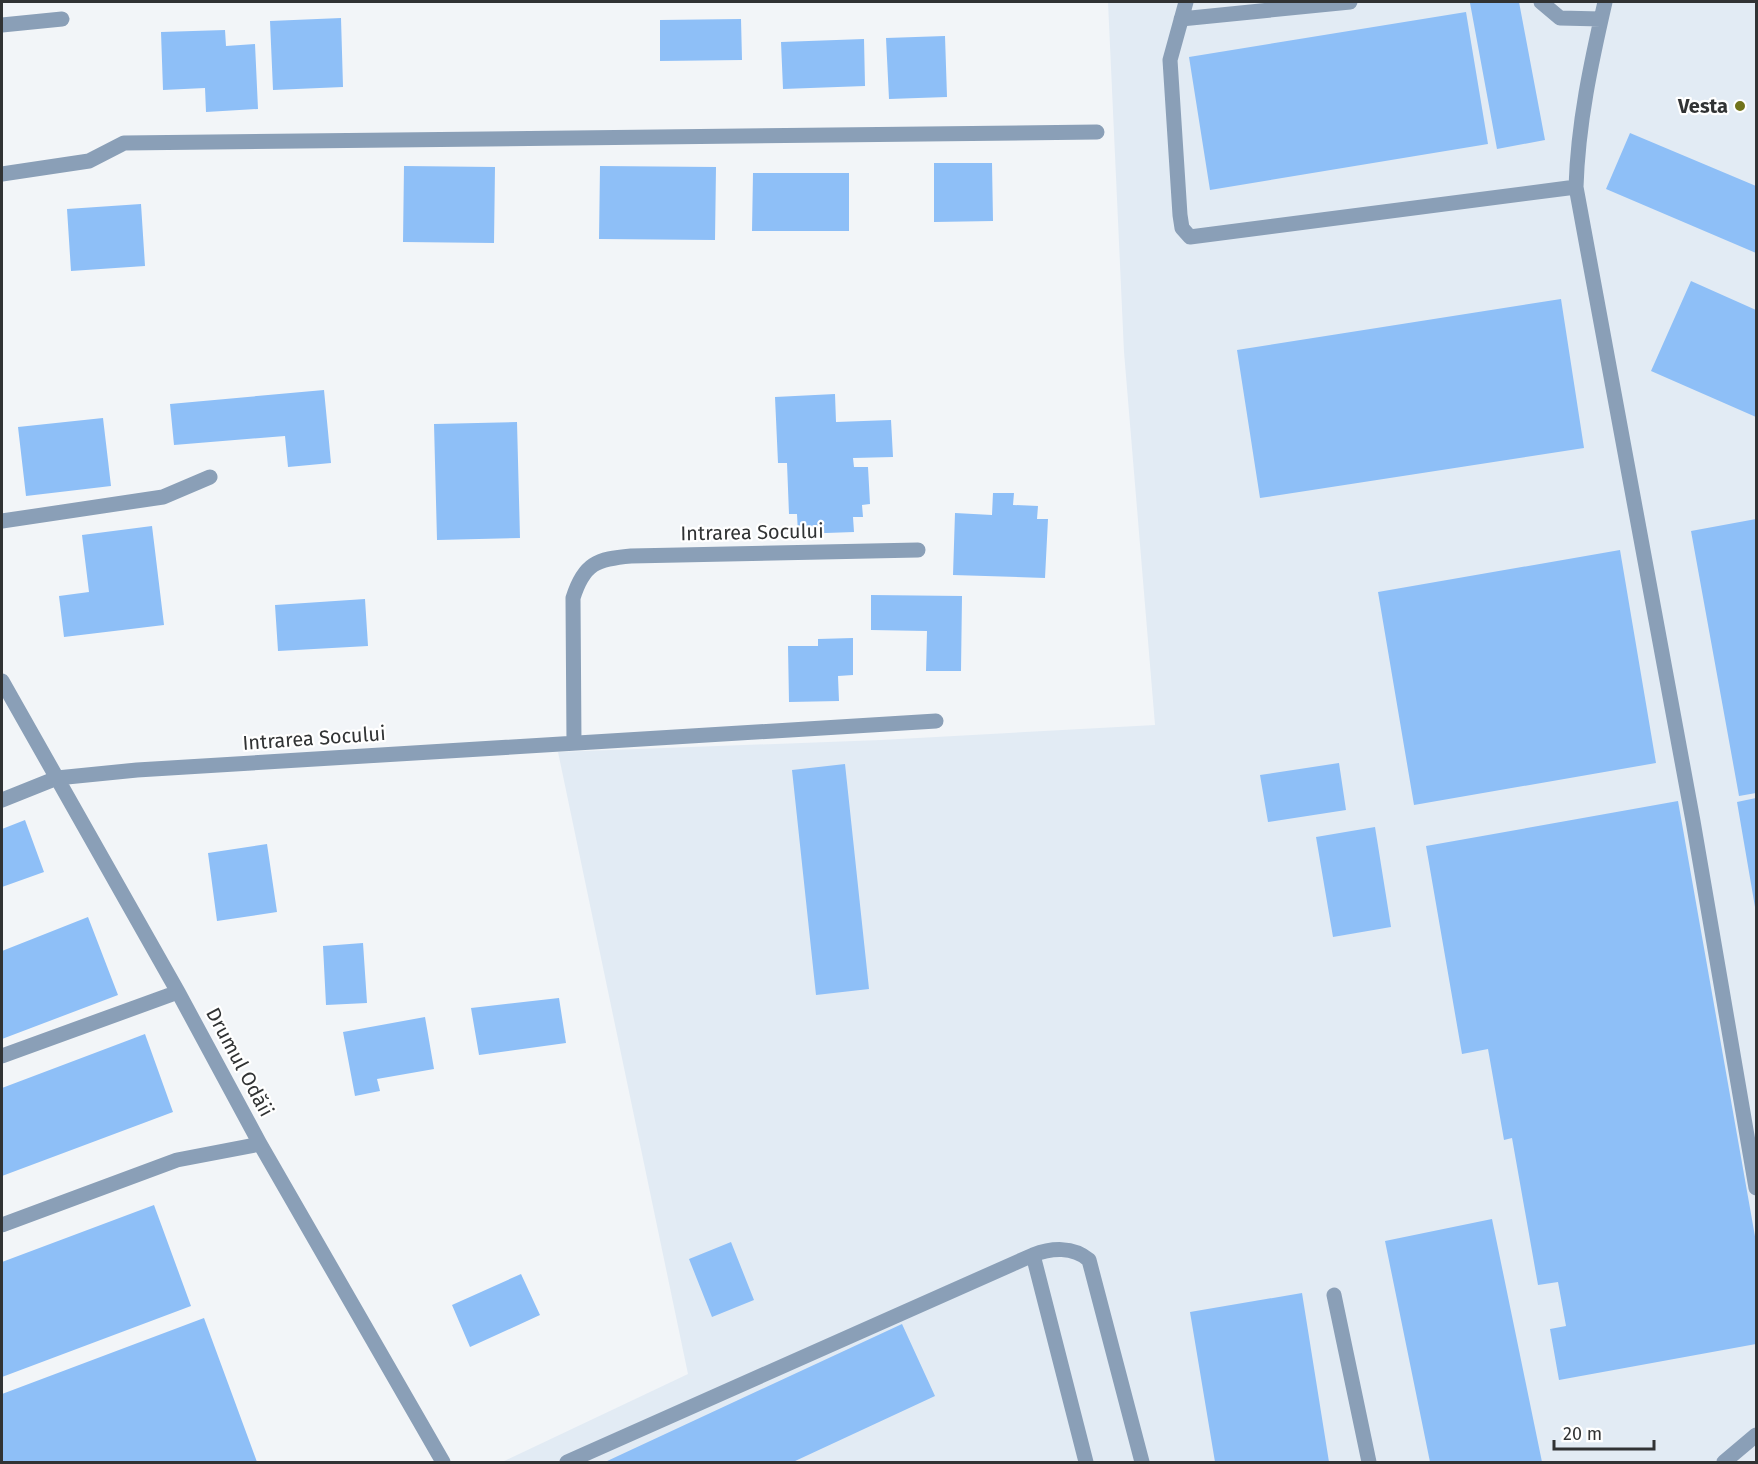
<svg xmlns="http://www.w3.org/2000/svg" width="1758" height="1464" viewBox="0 0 1758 1464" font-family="'Fira Sans',sans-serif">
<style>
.built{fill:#e2ebf4}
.building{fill:#8ebff7}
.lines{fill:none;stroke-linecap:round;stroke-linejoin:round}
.minor{stroke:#8a9fb7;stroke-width:15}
.poi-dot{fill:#70731a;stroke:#fff;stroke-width:2}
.labels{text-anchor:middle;stroke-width:4.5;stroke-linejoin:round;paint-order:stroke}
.poi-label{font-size:20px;font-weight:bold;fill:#313334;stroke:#fff;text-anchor:end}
.street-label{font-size:20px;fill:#313334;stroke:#fff}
</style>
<rect width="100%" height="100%" fill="#f2f5f8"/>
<!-- built -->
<path class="built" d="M1108,2h648v1460h-1254l186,-88 -130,-622 323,-12 274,-15 -31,-373z"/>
<!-- building -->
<path class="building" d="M1478,2h41l26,138 -48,9 -27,-146z
M1466,12l22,132 -278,46 -21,-133z
M341,18l2,69 -70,3 -3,-69z
M741,19l1,41 -82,1v-41z
M225,30l1,16 29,-2 3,65 -52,3 -1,-24 -42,2 -2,-58z
M945,36l2,61 -58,2 -3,-61z
M864,39l1,47 -82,3 -2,-47z
M1630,133l126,53v67l-150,-64z
M934,163h58l1,58 -59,1z
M404,166l91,1 -1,76 -91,-1z
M600,166l116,1 -1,73 -116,-1z
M753,173h96v58h-97z
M141,204l4,62 -74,5 -4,-62z
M1691,281l65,29v107l-105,-46z
M1561,299l23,149 -324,50 -23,-148z
M324,390l7,73 -43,4 -3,-31 -111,9 -4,-41z
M835,394l1,28 55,-2 2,37 -40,1 1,9h14l2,37 -8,1 1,12h-10l1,15 -56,2 -1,-20h-8l-2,-51h-9l-3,-66z
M103,418l8,68 -85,10 -8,-69z
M517,422l3,116 -83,2 -3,-116z
M993,493h21l-1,12 25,1 -1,13h11l-3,59 -92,-3 2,-62 37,2z
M1756,519v274l-17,3 -48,-265z
M152,526l12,99 -100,12 -5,-41 30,-4 -7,-57z
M1620,550l36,213 -242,42 -36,-213z
M871,595l91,1 -1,75h-35l1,-40 -56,-1z
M365,599l3,47 -90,5 -3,-46z
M853,638v37l-15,1 1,25 -50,1 -1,-56h30v-7z
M1339,763l7,47 -78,12 -8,-47z
M845,764l24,225 -53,6 -24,-225z
M1756,798v109h-1l-18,-105z
M1678,801l78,441v102l-197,36 -9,-51 16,-3 -8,-44 -20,3 -26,-147 -8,2 -16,-91 -26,5 -36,-208z
M25,820l19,52 -42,15v-58z
M1375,827l16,100 -58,10 -17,-100z
M267,844l10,68 -60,9 -9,-68z
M88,917l30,78 -116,44v-88z
M363,943l4,60 -41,2 -3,-59z
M559,998l7,45 -87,12 -8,-47z
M425,1017l9,52 -57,10 3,12 -25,5 -12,-64z
M145,1034l28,78 -171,64v-88z
M154,1205l37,101 -189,71v-115z
M1492,1219l50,243h-112l-45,-221z
M731,1242l23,58 -42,17 -23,-58z
M521,1274l19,41 -70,32 -18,-42z
M1302,1293l27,169h-114l-25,-150z
M204,1318l53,144h-255v-68z
M902,1324l33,72 -142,66h-188z"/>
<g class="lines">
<!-- minor -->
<path class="minor" d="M1186,2l-16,58 10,155 2,13 8,9 386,-50
M1541,2l19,16 41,1
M1605,2c-14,61 -27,121 -29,185l117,634 63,367
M1181,19l169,-17
M2,25l60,-6
M2,174l87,-13 35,-18 973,-11
M2,521l161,-24 47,-20
M2,681l176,311 82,152 183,318
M574,743l-1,-145c11,-35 24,-39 58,-42l287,-6
M2,800l55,-22 80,-8 799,-49
M2,1056l176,-64
M2,1225l175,-65 83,-16
M1033,1255l53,207
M1334,1295l35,167
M567,1462l466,-207c18,-7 40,-9 56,5l53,202
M1724,1462l32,-27"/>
</g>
<!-- markers -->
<circle class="poi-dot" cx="1740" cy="106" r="6"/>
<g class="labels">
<!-- poi labels -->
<g class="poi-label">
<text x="1728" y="113">Vesta</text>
</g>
<!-- street labels -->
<g class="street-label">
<text transform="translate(752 532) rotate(-1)" y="7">Intrarea Socului</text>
<text transform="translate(314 738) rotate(-4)" y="7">Intrarea Socului</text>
<text transform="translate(240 1062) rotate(62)" y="7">Drumul Odăii</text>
</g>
</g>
<!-- border -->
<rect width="1758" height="1464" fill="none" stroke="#313334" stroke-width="6"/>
<!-- scale -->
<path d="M1554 1440v9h100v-9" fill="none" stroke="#313334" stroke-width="3"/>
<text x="1563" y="1440" font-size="18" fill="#313334" stroke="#ffffff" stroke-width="4.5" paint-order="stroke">20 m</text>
</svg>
